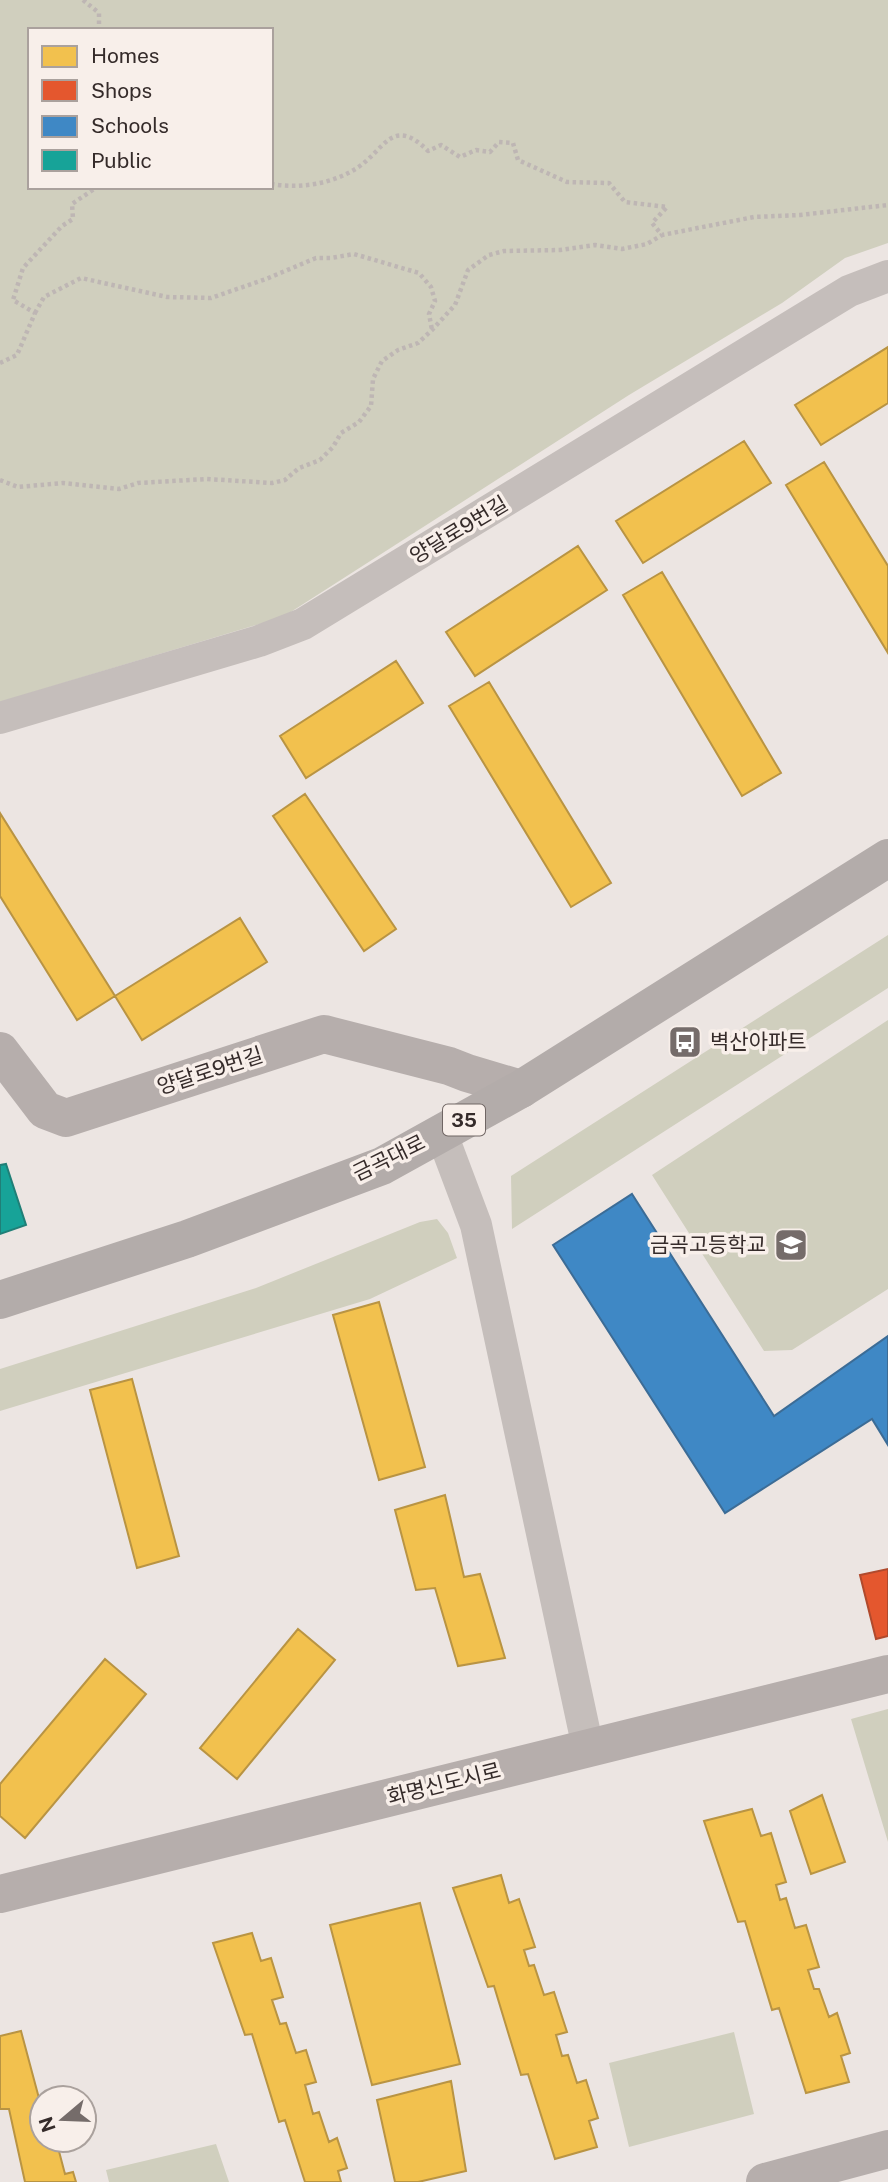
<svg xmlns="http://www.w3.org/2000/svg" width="888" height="2182" viewBox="0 0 888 2182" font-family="'Public Sans','Noto Sans KR',sans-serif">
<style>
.green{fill:#d0cfbe;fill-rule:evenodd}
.homes{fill:#f2c14e;stroke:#b99443;stroke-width:2}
.shops{fill:#e4572e;stroke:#b04a2d;stroke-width:2}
.schools{fill:#3f88c5;stroke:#3c6c96;stroke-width:2}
.public{fill:#17a398;stroke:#207f77;stroke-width:2}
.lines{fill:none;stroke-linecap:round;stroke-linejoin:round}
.path{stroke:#beb6b4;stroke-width:4.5;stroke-dasharray:3.5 3.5;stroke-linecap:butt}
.street{stroke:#c5bebb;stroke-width:32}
.secondary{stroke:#b6aeac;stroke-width:38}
.primary{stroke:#b3acaa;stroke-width:38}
.labels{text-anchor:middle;stroke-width:7;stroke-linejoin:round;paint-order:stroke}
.shield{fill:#f8efea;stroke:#706664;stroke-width:2}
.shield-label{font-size:19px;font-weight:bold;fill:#352b2a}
.street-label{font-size:21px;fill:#352b2a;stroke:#f8efea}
.poi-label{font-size:21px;fill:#352b2a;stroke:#f8efea;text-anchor:start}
</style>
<rect width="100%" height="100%" fill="#ece5e2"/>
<!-- green -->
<path class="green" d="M0,0h888v243l-43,15 -63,45 -153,92 -346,222 -283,85zM30,30h241v157h-241z
M888,935v53l-376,241 -1,-53z
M888,1020v269l-96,61 -28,1 -112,-176z
M437,1219l11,14 9,25 -87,41 -370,112v-42l256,-81 164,-66z
M888,1709v133l-37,-123z
M734,2032l20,82 -125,33 -20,-84z
M216,2144l13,38h-120l-3,-12z"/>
<!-- homes -->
<path class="homes" d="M888,347v56l-67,42 -26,-40z
M744,441l27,42 -128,80 -27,-42z
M824,462l64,104v87l-102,-168z
M578,546l29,44 -132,86 -29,-44z
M662,572l119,201 -39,23 -119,-201z
M396,661l27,42 -117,75 -26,-42z
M489,682l122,201 -40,24 -122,-201z
M305,794l91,135 -32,22 -91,-135z
M0,813l115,183 -38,24 -77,-124z
M240,918l27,44 -125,78 -27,-44z
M379,1302l46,165 -46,13 -46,-165z
M132,1379l47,177 -42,12 -47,-178z
M445,1495l19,82 16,-3 25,84 -47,8 -23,-78 -19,2 -21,-80z
M298,1629l37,31 -98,119 -37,-31z
M105,1659l41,35 -121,144 -25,-22v-32z
M822,1795l23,67 -34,12 -21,-63z
M752,1809l9,27 10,-3 15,49 -10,3 4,15 6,-2 9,30 11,-3 13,42 -11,3 6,19h5l10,28 8,-4 13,40 -9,3 8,26 -43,11 -27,-85 -7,2 -27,-89 -7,1 -34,-101z
M501,1875l8,28 10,-4 16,48 -11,3 5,16 5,-1 10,30 10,-3 13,40 -11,3 6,21 6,-1 9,28 9,-3 12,38 -9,3 8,26 -42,12 -27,-85 -7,1 -27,-89 -6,1 -35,-99z
M420,1903l40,161 -88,21 -42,-160z
M252,1933l9,28 10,-3 12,39 -11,3 8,24 6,-1 10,30 10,-3 10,32 -11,3 8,29 6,-2 10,30 8,-4 10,30 -9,3 3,11h-36l-20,-62 -6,2 -27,-88 -7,1 -32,-92z
M21,2031l19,71h2v38h14l9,34 8,-2 3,10h-51l-16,-73h-9v-73z
M451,2081l15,90 -48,11h-23l-18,-82z"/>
<!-- shops -->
<path class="shops" d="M888,1569v67l-12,3 -16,-64z"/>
<!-- schools -->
<path class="schools" d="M632,1194l142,222 114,-80v109l-16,-26 -147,94 -172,-268z"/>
<!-- public -->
<path class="public" d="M6,1164l20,61 -26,9v-69z"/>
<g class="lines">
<!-- path -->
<path class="path" d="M83,0l16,13v17
M271,184c29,5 61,0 86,-16 28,-18 35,-53 71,-17l13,-6 19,12 16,-7 14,2 9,-10 14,1 5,17 49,22 42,1 16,19 42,5 -15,16 10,12 92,-18 46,-2 88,-10
M35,313l9,-16 37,-19 86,19 44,1 55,-19 50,-21h15l23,-4 65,19 12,14 4,14 -6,13 3,16
M0,363l17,-8 18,-42 -22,-13 10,-32 39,-42 11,-7 -1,-15 25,-17
M0,480l18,7 45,-4 56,6 19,-6 69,-4 65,4 13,-3 14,-12 21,-8 13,-13 8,-14 18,-11 12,-16 2,-27 9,-18 16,-11 20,-7 14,-13 23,-25 13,-35 21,-15 15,-4 56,-1 35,-5 27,4 25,-5 15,-9"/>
<!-- street -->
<path class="street" d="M0,718l259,-77 44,-17 546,-333 39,-15
M441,1132l35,93 112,523"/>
<!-- secondary -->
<path class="secondary" d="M0,1051l45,59 21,8 258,-84 125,32 18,7 54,16
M0,1894l888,-220
M765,2182l123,-33"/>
<!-- primary -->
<path class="primary" d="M0,1300l187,-61 195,-73 139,-77 367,-231"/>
</g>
<!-- icons -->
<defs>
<symbol id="bus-square" viewBox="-11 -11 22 22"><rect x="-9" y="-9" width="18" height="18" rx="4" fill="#756c6a" stroke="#f8efea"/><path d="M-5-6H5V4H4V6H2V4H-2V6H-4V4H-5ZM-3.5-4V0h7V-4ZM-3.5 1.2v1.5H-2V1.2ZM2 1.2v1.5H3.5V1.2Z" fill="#fff"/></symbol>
<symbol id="school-square" viewBox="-11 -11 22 22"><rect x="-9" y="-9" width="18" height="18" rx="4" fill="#756c6a" stroke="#f8efea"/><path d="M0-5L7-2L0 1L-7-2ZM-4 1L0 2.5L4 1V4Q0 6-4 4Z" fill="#fff"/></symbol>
</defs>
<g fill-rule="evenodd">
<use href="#bus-square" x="666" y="1023" width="38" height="38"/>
<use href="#school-square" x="772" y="1226" width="38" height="38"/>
</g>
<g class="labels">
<!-- shield labels -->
<rect class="shield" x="443" y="1104.5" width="42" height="31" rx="5"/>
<g class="shield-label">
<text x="464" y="1127">35</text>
</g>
<!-- street labels -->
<g class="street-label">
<text transform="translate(459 530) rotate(-31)" y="7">양달로9번길</text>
<text transform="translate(210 1071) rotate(-18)" y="7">양달로9번길</text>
<text transform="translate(389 1158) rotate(-26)" y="7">금곡대로</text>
<text transform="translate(444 1784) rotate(-14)" y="7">화명신도시로</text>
</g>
<!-- poi labels -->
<g class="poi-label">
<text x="710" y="1049">벽산아파트</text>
<text x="766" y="1252" text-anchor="end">금곡고등학교</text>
</g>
</g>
<!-- legend -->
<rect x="28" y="28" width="245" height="161" fill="#f8efea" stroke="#aaa19d" stroke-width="2"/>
<rect x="42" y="46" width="35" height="21" fill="#f2c14e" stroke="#aaa19d" stroke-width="2"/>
<text x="91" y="63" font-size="21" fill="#352b2a">Homes</text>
<rect x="42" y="80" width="35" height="21" fill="#e4572e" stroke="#aaa19d" stroke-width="2"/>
<text x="91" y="98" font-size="21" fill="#352b2a">Shops</text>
<rect x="42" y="116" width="35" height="21" fill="#3f88c5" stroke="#aaa19d" stroke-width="2"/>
<text x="91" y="133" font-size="21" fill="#352b2a">Schools</text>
<rect x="42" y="150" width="35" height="21" fill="#17a398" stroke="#aaa19d" stroke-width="2"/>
<text x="91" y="168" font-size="21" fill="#352b2a">Public</text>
<!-- north arrow -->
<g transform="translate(63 2119) rotate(251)"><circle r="33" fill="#f8efea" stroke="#aaa19d" stroke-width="2"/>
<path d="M0-5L12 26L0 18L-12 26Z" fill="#756c6a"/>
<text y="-10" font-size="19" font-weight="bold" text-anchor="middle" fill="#352b2a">N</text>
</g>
</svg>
